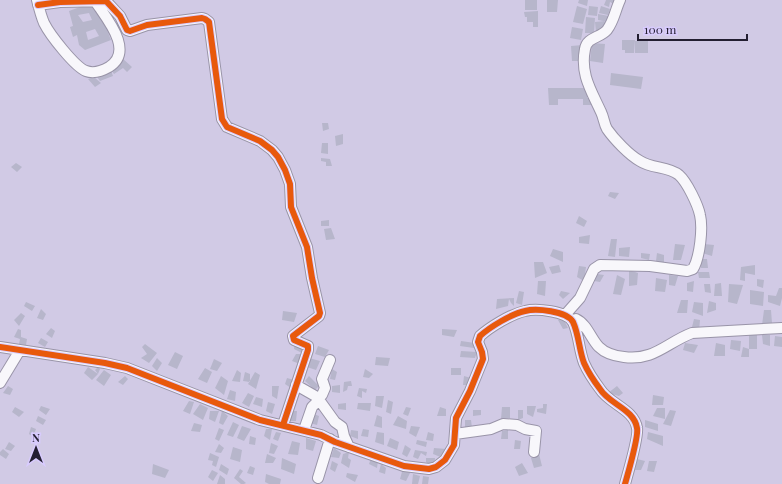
<svg xmlns="http://www.w3.org/2000/svg" width="782" height="484" viewBox="0 0 782 484" font-family="'Playfair Display',serif">
<style>
.building{fill:#b7b6cb;fill-rule:evenodd}
.lines{fill:none;stroke-linecap:round;stroke-linejoin:round}
.minor-casing{stroke:#9994a8;stroke-width:12}
.minor{stroke:#f8f7fb;stroke-width:10}
.cycleway-casing{stroke:#d8cbfe;stroke-width:8}
.cycleway{stroke:#e8590c;stroke-width:6}
</style>
<rect width="100%" height="100%" fill="#d1cae5"/>
<!-- building -->
<path class="building" d="M525,0h12v10h-12z
M547,0h11l-1,12h-10z
M579,0h9l-1,6 -9,-3z
M606,0h12l-2,5 -6,-3 -1,5 -5,-2z
M94,2l11,23 6,15 -26,10 -6,-5 -2,-10 -4,2 -3,-10 3,-1 -4,-15zM89,13l3,7 -9,2 -5,-7zM95,29l4,7 -11,4 -2,-8z
M577,6l10,3 -4,15 -10,-2z
M589,6l9,1 -1,9 -9,-1z
M601,6l9,3 -2,6 -9,-2z
M538,11v16h-5v-5h-6v-5h-2l-1,-5z
M598,14l11,2 -1,6 -10,-2z
M586,17l9,1 -1,15h-9z
M605,21l1,10 -10,1 -1,-10z
M572,27l11,2 -2,11 -11,-2z
M622,40h13l-1,13h-9v-3h-3z
M635,41h6v5v-5h7v12h-13z
M592,43l13,1 -2,19 -13,-2z
M583,45l1,16h-12l-1,-15z
M122,58l10,9 -5,5 -4,-4 -9,6 -5,-7z
M110,68l3,8 -13,5 -5,-7z
M611,73l32,4 -2,12 -31,-4z
M94,77l7,6 -6,4 -7,-8z
M548,88h39v10h4v7h-8v-6h-25v6h-9z
M322,123h6l1,6 -6,2z
M343,134v10l-7,2 -1,-10z
M322,143h6v11l-7,-1z
M321,158l9,1 2,7h-6v-4l-5,-1z
M16,163l6,4 -5,5 -6,-5z
M610,192l9,1 -4,6 -7,-3z
M579,216l8,5 -3,6 -8,-4z
M329,220v6h-8v-5z
M331,228l4,11 -9,1 -2,-11z
M590,235l-1,9 -10,-1v-6z
M611,239h6l-2,18 -7,-1z
M675,244l10,1 -4,15h-8z
M704,244l10,1 -2,11 -10,-3z
M630,247l-1,10 -10,-1v-8z
M553,249l10,3v10l-13,-6z
M641,253l9,1 -1,6 -8,-2z
M657,253l7,2v8l-8,-2z
M701,259h6l1,9h-7z
M534,262h9l4,11 -12,5z
M559,265l2,7 -9,2 -3,-7z
M755,265v10l-10,-2v8l-5,-1 1,-13z
M579,266l7,1 -2,14 -7,-4z
M629,270l9,3 -1,12 -8,1z
M698,272h11l1,6h-11z
M597,274l7,1 -4,7 -6,-1z
M617,275l8,4 -4,16 -8,-1z
M669,275l9,1 -3,10 -6,-1z
M656,278l11,2 -2,12 -10,-1z
M757,279l7,1 -1,8 -6,-2z
M538,281h8l-1,15 -8,-2z
M694,281l-1,11 -6,-1v-8z
M721,283l1,13h-8l1,-12z
M704,284h6l1,9 -6,-1z
M729,284l14,1 -6,19 -9,-2z
M779,288h3v10l-2,8 -12,-4v-7l8,1z
M750,290l14,2 -1,14 -13,-2z
M519,291l5,1 -2,13 -6,-2z
M561,291l9,2 -7,6 -4,-4z
M514,298v8l-3,-3 -2,-4 -1,7 -12,3 1,-10z
M681,300h7l-1,13h-10z
M709,301l7,2v7l-9,3z
M26,302l9,4 -3,5 -8,-5z
M694,302l9,1v13l-11,-4z
M41,309l5,5 -3,6 -6,-2z
M764,310h7l1,13 -10,2z
M283,311l14,2 -3,9 -12,-2z
M21,313l4,3 -6,10 -5,-6z
M563,318l5,10 -5,1 -5,-9z
M694,319l6,1 -1,11h-8z
M51,328l4,3 -3,7 -6,-4z
M18,329l3,1v7l6,2 -1,6 -7,-1 1,-5 -6,-2z
M442,329l15,1 -3,7 -12,-2z
M749,335h8v14h-8z
M762,335h8v11l-7,-2z
M775,336l7,1v10l-8,-1z
M41,338l7,4 -3,5 -7,-4z
M295,340l13,8 -8,16 -8,-3 4,-7h8l-10,-5z
M731,340l10,1 -1,10 -10,-2z
M461,341l14,2 -1,5 -14,-2z
M685,343l13,2 -4,8 -11,-3z
M716,343l9,2v11h-11z
M145,344l12,9 -8,10 -8,-5 6,-4 -5,-7z
M318,346l11,4 -4,7 -10,-3z
M743,347l6,2v8h-8z
M461,351l16,1 -2,6 -15,-1z
M175,352l8,4 -6,13 -9,-4z
M376,357l14,1 -2,8 -13,-1z
M157,358l5,5 -5,8 -5,-5z
M309,358l11,3 -4,9 -9,-3z
M214,359l8,4 -5,8 -7,-2z
M88,367l10,7 -3,-4 3,-3 2,2 -2,5 -6,6 -8,-7z
M205,368l7,4 -5,11 -9,-4z
M451,368h10v7h-10z
M332,369l5,3 -2,8 -5,-1z
M365,369l8,5 -4,4 -6,-1z
M104,370l7,5 -7,11 -8,-6z
M237,370l4,3 -1,9 -8,-1z
M245,372l5,2v8l-7,-1z
M255,372l5,3 -4,14 -8,-5z
M125,376l3,3 -5,6 -5,-3z
M221,376l7,5 -4,14 -9,-7z
M309,376l10,10 -4,4 -10,-9z
M464,376l7,2 -1,7h-7z
M287,378l7,2 -3,8 -6,-4z
M351,381l1,5h-4l-1,4 -4,2 1,-10z
M340,385v8l-8,-1v-6z
M8,386l5,3 -3,6 -7,-2z
M272,386h7l-2,13 -5,-3z
M617,386l6,7 -4,3 -11,-3z
M359,388l8,1 -1,4 -4,-2v7l-5,-2z
M230,390l6,2 -1,9 -8,-2z
M248,393l6,3 -5,11 -7,-4z
M653,395l11,2 -1,8h-11z
M376,396h8l-2,12 -7,-2z
M256,397l7,2 -1,8 -9,-3z
M388,400l5,2 -2,12 -5,-2z
M189,401l5,1 -4,12 -7,-3z
M268,402l7,2 -3,10 -6,-3z
M346,403v7l-8,-1v-5z
M358,403h13l-1,8 -13,-2z
M200,404l8,4 -5,12 -10,-6z
M543,404h4l-1,10 -9,-2v-3l6,-1z
M41,406l9,3 -4,6 -7,-5z
M527,406h9l-3,11 -6,-3z
M15,407l9,5 -5,5 -7,-5z
M406,407l5,1 -3,8 -5,-2z
M440,407l6,2v7h-9z
M502,407h8v11l-9,1z
M657,408h8v11l-12,-3z
M473,410h8v5l-8,1z
M518,410h5v8l-5,2z
M670,410l6,1 -5,15 -8,-2z
M210,411h9l-4,11 -6,-3z
M222,411l6,5 -5,9 -4,-2z
M293,411h4l-1,10h-7z
M314,414l5,2 -2,9 -7,-2z
M377,415l5,2v11l-8,-2z
M38,416l8,4 -3,5 -7,-4z
M398,416l9,5 -1,8 -13,-4z
M465,420h6l1,8h-7z
M645,420l13,4v7l-13,-4z
M233,422l6,3 -6,12 -6,-2z
M194,423l8,2 -2,7 -9,-1z
M242,426l9,3 -7,12 -7,-3z
M411,426l9,1 -4,10 -7,-4z
M31,427l5,2 -3,8 -4,-3z
M219,428l5,2 -5,11 -4,-2z
M266,429h6l-2,11 -6,-4z
M363,429l6,1 -1,7 -7,-1z
M351,430l7,1v8l-8,-3z
M508,430v9h-7l1,-8z
M276,432l5,1 -3,8 -5,-2z
M377,432l7,1v12l-9,-3z
M428,432l6,2 -1,7 -7,-1z
M648,432l15,4v10l-16,-7z
M250,436l6,2 -1,7 -6,-1z
M306,438l10,3 -3,10 -7,-2z
M390,438l9,4 -2,8 -10,-4z
M417,440l10,2 -1,5 -10,-3z
M515,440l6,1 -1,8h-6z
M292,441l8,2 -2,12 -10,-1z
M9,442l6,4 -4,5 -6,-2z
M271,443l7,3 -4,8 -5,-1z
M219,444l5,4 -3,5 -6,-1z
M405,445l6,4 -4,8 -5,-3z
M233,447l9,3 -2,12 -10,-3z
M334,448l7,5 -2,5 -8,-1z
M434,448l12,1 -3,9 -10,-4z
M3,449l6,5 -3,5 -6,-4v-3z
M415,450l12,2 -1,4 -5,-3 -3,6 -5,-2z
M349,452l-1,6 3,2 -2,8 -8,-5 2,-9z
M210,453l9,4 -3,10 -4,-2 1,-4 -5,-1z
M267,454l9,4 -3,5h-8z
M539,454l3,12 -8,2 -3,-10z
M282,458l14,6 -2,10 -13,-5z
M371,458l7,3 -1,7 -8,-4z
M426,458h9l-1,10 -8,-6z
M637,459l8,2 -4,9h-6z
M332,461l6,3 -3,8 -5,-3z
M649,461h8l-3,11 -7,-1z
M522,463l6,10 -9,3 -4,-9z
M153,464l16,6 -4,8 -13,-4z
M221,464l8,5 -2,6 -8,-5z
M381,464l5,4 -1,6 -6,-2z
M250,466l5,2 -2,7 -6,-2z
M403,468l8,3 -5,10 -6,-2z
M240,469l3,2 -4,6 7,6 -2,1h-3l-7,-6z
M212,470l6,3 -5,8 -5,-4z
M347,473l11,2 -3,7 -9,-5z
M266,474l15,5 -1,5h-11l-4,-2z
M413,474l7,2 -2,8h-6z
M220,475l5,4v5h-8z
M423,476l6,1 -1,7h-6z"/>
<g class="lines">
<defs>
<path id="minor" d="M37,0c2,8 4,16 7,23 6,12 31,44 42,48 8,3 16,0 23,-4 26,-16 -3,-49 -14,-66
M38,5l22,-3 46,-1 14,15 7,14 3,1 17,-6 55,-7 3,1 4,3 13,97 5,8 33,14 12,9 6,7 7,13 5,14 1,23 16,40 5,31 8,35 -1,3 -26,20 1,4 14,6v4l-25,75
M565,315l15,-17 14,-29 6,-4 50,1 37,5 6,-2c7,-12 10,-41 7,-54 -2,-10 -13,-33 -21,-40 -11,-9 -27,-6 -39,-14 -11,-6 -26,-22 -33,-32 -3,-5 -3,-11 -6,-17 -10,-22 -21,-38 -16,-63 2,-12 15,-11 22,-19 7,-9 8,-19 13,-30
M572,321l4,-2c11,5 15,20 23,28 7,7 16,9 25,10 30,4 42,-14 68,-24l90,-5
M0,347l105,16 22,5 133,52 61,15 14,7 69,24 25,3 7,-2 9,-7 9,-15 2,-27 14,-27 13,-32 -1,-7 -4,-10 2,-6c10,-9 31,-22 45,-25 11,-3 42,0 48,11 6,13 6,28 11,41 4,9 10,18 16,26 9,15 34,20 37,39 2,8 -9,45 -12,56
M0,383l20,-33
M296,385l21,12 5,-2 3,-7 -3,-9 8,-19
M317,397l18,25 7,5 2,9 5,11
M304,430l8,-23 7,-7
M455,434l36,-5 12,-5 14,1 8,4 11,2 -2,21
M318,478l12,-39"/>
</defs>
<!-- minor casing -->
<use href="#minor" class="minor-casing"/>
<!-- minor -->
<use href="#minor" class="minor"/>
<defs>
<path id="cycleway" d="M38,5l22,-3 46,-1 14,15 7,14 3,1 17,-6 55,-7 3,1 4,3 13,97 5,8 33,14 12,9 6,7 7,13 5,14 1,23 16,40 5,31 8,35 -1,3 -26,20 1,4 14,6v4l-25,75
M0,347l105,16 22,5 133,52 61,15 14,7 69,24 25,3 7,-2 9,-7 9,-15 2,-27 14,-27 13,-32 -1,-7 -4,-10 2,-6c10,-9 31,-22 45,-25 11,-3 42,0 48,11 6,13 6,28 11,41 4,9 10,18 16,26 9,15 34,20 37,39 2,8 -9,45 -12,56"/>
</defs>
<!-- cycleway casing -->
<use href="#cycleway" class="cycleway-casing"/>
<!-- cycleway -->
<use href="#cycleway" class="cycleway"/>
</g>
<!-- north arrow -->
<g transform="translate(36 448)" stroke="#d8cbfe" stroke-width="3" paint-order="stroke">
<path d="M0-3L7 15L0 10L-7 15Z" fill="#231e31"/>
<text y="-6" font-size="11" font-weight="bold" text-anchor="middle" fill="#231e31">N</text>
</g>
<!-- scale -->
<path d="M638 34v6h109v-6" fill="none" stroke="#231e31" stroke-width="2"/>
<text x="644" y="34" font-size="12" fill="#231e31" stroke="#d8cbfe" stroke-width="3" paint-order="stroke">100 m</text>
</svg>
